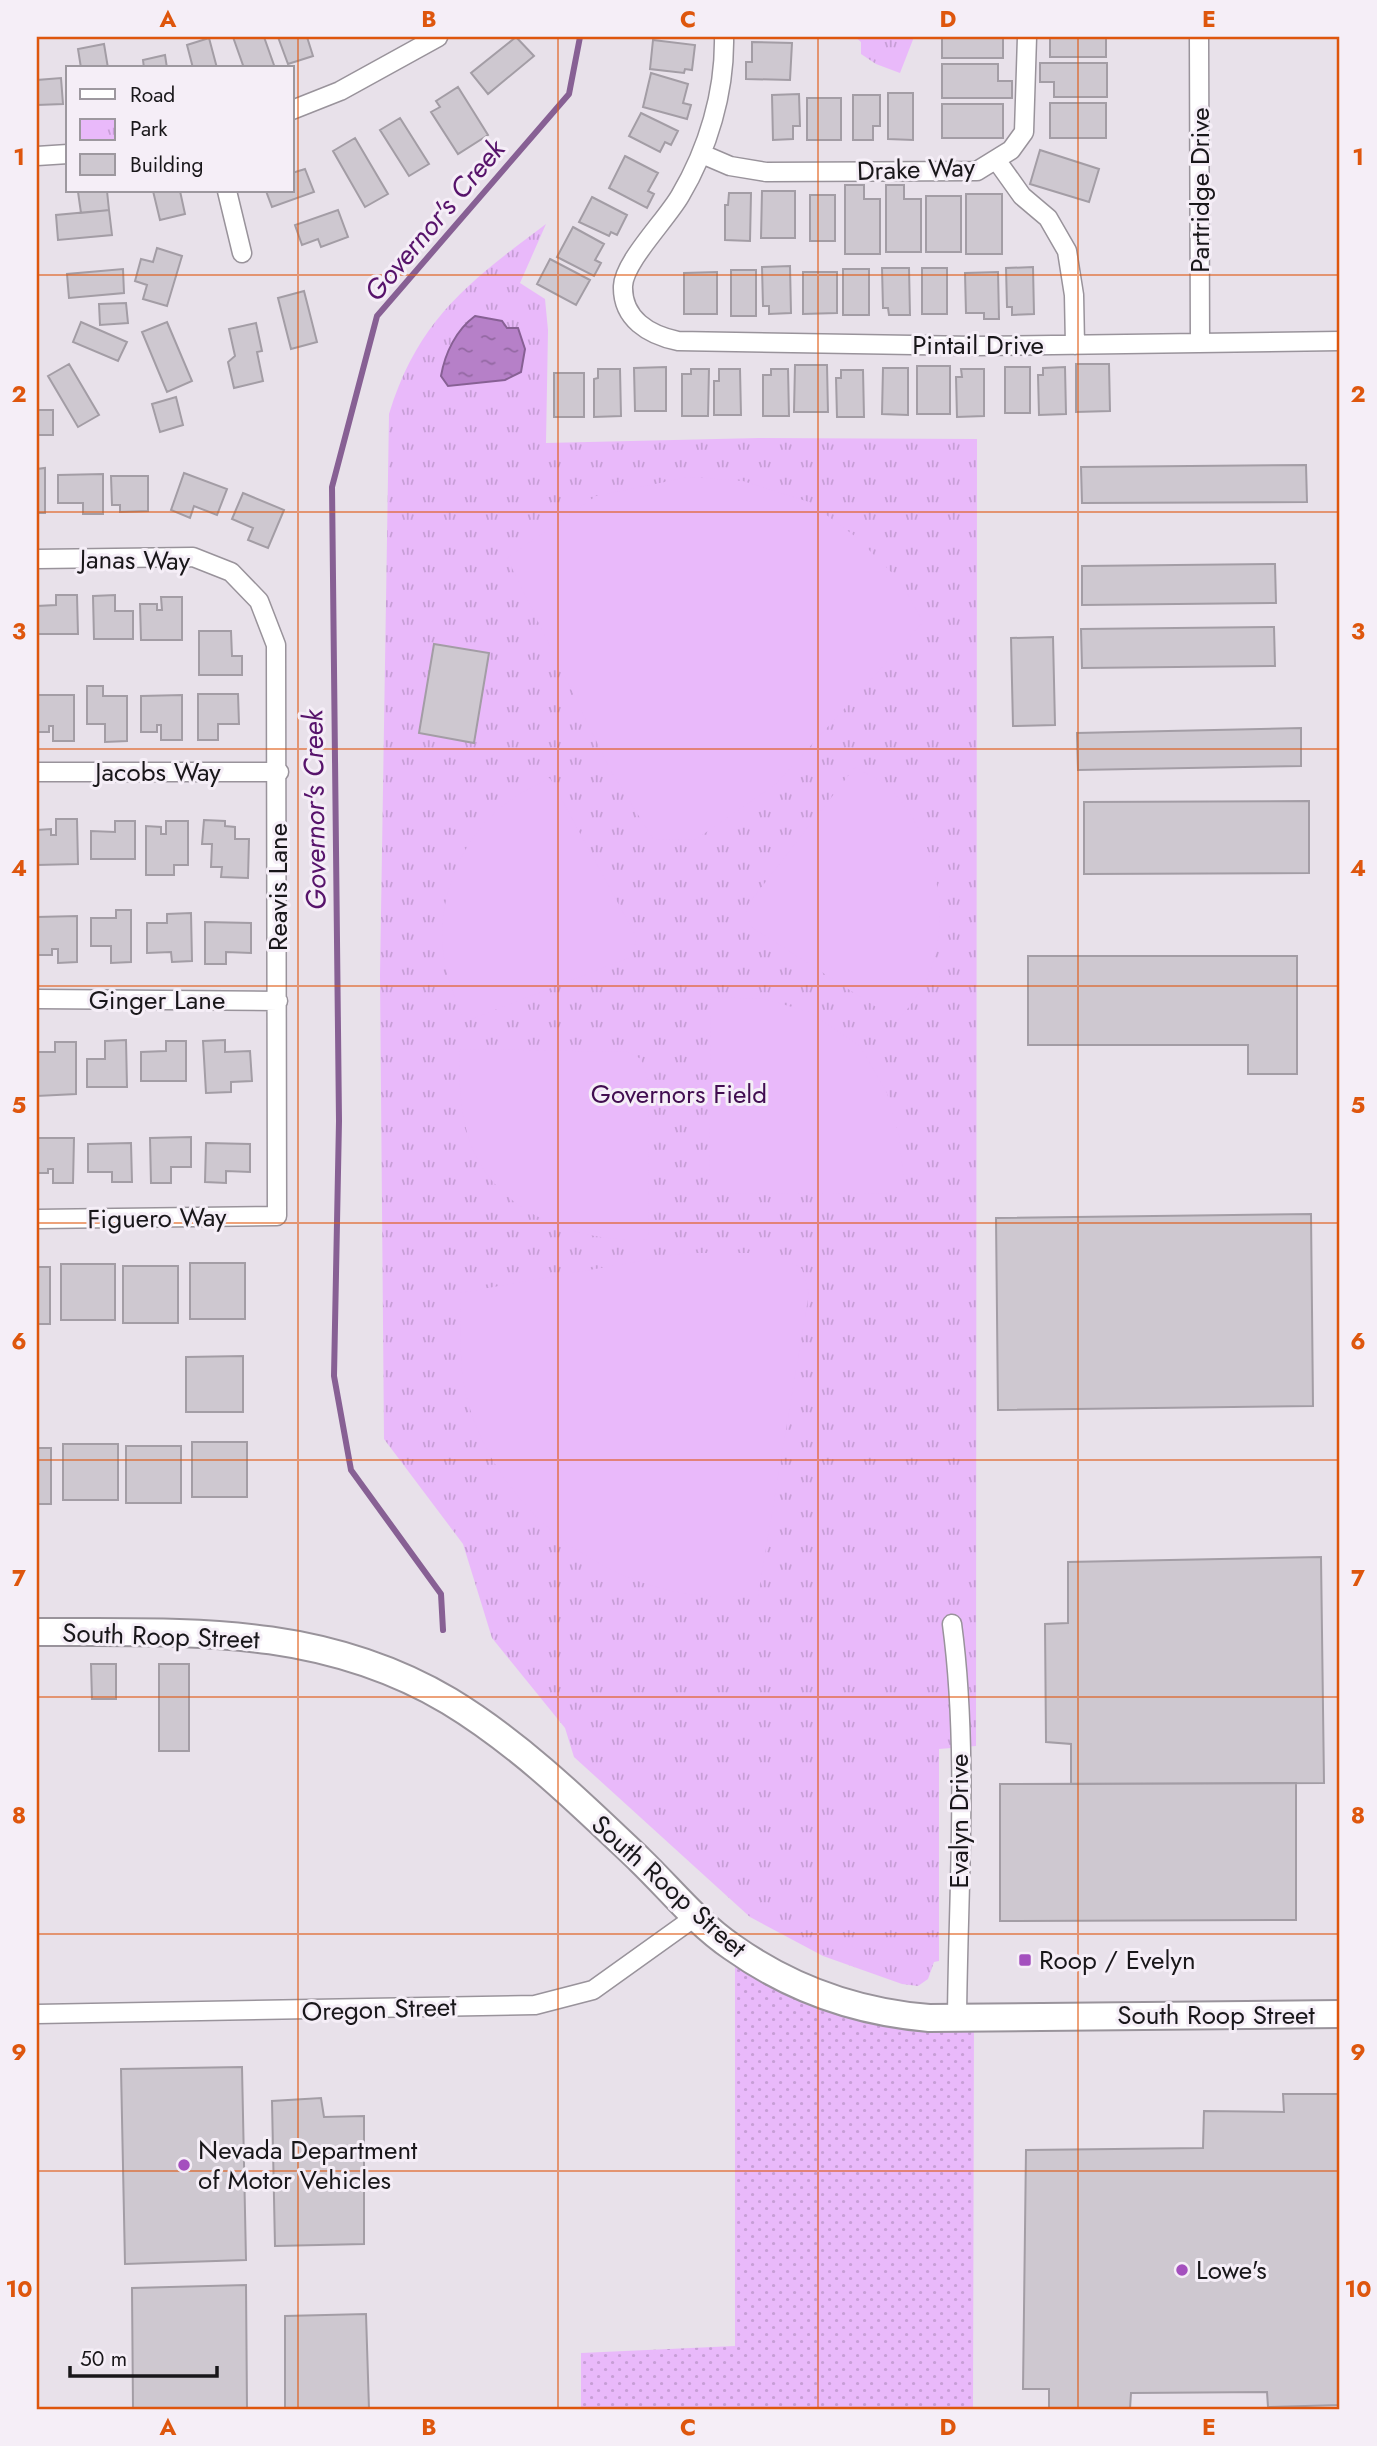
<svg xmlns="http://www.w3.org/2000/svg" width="1377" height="2446" viewBox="0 0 1377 2446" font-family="Jost,sans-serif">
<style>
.grass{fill:url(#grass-dots)}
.park{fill:url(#park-tufts)}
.pitch{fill:#e9b9fa}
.water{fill:url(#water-ripples);stroke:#876094;stroke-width:2}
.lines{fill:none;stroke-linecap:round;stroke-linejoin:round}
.stream{stroke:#876094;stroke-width:6}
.building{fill:#cec8d0;stroke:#a39da5;stroke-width:2}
.street-casing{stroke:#99939b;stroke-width:21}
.secondary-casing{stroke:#99939b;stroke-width:30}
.street{stroke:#fff;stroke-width:18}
.secondary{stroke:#fff;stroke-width:26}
.grid{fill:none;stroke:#de560d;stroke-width:2;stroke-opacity:0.55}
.poi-dot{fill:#a450be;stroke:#f5eef7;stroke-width:2.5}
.labels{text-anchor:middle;stroke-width:6;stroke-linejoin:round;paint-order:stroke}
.street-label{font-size:26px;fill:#19171a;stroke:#f5eef7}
.park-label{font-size:26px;fill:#410d50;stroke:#f5eef7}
.poi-label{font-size:26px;fill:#19171a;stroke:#f5eef7;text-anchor:start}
.water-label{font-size:28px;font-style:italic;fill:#57136b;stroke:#f5eef7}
.neatline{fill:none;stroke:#de560d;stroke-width:2.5}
.grid-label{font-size:23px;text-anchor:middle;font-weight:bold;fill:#de560d}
</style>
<defs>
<pattern id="grass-dots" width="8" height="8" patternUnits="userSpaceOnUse" patternTransform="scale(1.75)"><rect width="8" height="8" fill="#e9b9fa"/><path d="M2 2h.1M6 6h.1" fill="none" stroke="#c79ed6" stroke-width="1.8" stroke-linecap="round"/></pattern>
<pattern id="park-tufts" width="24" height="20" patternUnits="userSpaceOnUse" patternTransform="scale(1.75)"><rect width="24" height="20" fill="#e9b9fa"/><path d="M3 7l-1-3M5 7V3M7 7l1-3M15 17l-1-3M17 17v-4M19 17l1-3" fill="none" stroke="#c79ed6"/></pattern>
<pattern id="water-ripples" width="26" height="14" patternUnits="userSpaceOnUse" patternTransform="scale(1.75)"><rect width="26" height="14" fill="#b680c8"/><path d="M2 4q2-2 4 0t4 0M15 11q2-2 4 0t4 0" fill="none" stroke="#9368a2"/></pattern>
</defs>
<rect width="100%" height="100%" fill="#e8e1ea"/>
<!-- grass -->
<path class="grass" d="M735,1949l65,38 174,30 -1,392h-392v-56l154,-7z"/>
<!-- park -->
<path class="park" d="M855,37h59l-14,36 -24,-9 -15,-10v-12z
M546,224l-26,59 25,16 3,31 -2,113 213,-5 218,1 -1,1307 -37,3v212l-5,1 -6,17 -10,7 -16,-2 -79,-28 -73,-39 -176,-160 -9,-29 -73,-90 -29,-94 -79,-105 -4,-463 9,-562c29,-95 81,-133 157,-190z"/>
<!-- pitch -->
<path class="pitch" d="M689,477l54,4 66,21 47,35 45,45 22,40 -147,162 -81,56 -42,-1 -42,-68 -104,-213 89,-62z
M855,767c11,7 27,13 36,23 46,47 63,130 35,191 -7,14 -18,27 -28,40l-148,-95 -4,-19z
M550,778l87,160 -6,19 -167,65c-9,-24 -18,-46 -21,-72 -6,-53 21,-118 65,-148 13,-10 28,-17 42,-24z
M711,997l54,2 44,13 51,34 27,47 12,42 6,58 -185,1 -11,-15z
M459,1049l169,3 13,7 7,22 1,158c-68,5 -152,-25 -178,-94 -11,-30 -12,-64 -12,-96z
M685,1253h92l25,16 7,24 -51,303c-17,0 -36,2 -53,0 -112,-10 -211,-92 -239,-201 -8,-31 -4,-69 -6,-102z"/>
<!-- water -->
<path class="water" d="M475,316l27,5 5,7h11l7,21 -4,23 -16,8 -57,6 -7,-10c4,-23 15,-46 34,-60z"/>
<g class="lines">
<!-- stream -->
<path class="stream" d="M443,1630l-2,-36 -90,-124 -17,-94 5,-255 -7,-634 45,-171 192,-222 11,-57"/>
</g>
<!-- building -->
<path class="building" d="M233,37h31l11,31h-31z
M278,37h29l6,19 -25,8z
M516,37l18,19 -46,38 -17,-21z
M942,37h61v21h-61z
M1050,37h56v20h-56z
M209,38l8,30h-24l-6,-23z
M653,40l42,5 -3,25 -7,-1 -1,4 -34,-4z
M752,42l40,1 -2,37 -44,-1v-17h6z
M104,44l4,24h-27l-3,-19z
M165,55l2,13h-23l-1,-8z
M1040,63h67v34h-53v-15h-14z
M942,64h56v17h14v17h-70z
M651,73l37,11 -5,19 8,2 -4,14 -44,-12z
M61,78l2,26 -26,1v-25z
M458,87l30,48 -30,19 -27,-42 9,-5 -4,-6z
M888,93h25v47l-25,-1z
M799,94l1,32h-7v13l-20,1 -1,-45z
M853,95h27v31h-7v14h-20z
M807,98h34v42h-34z
M1050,103h56v35h-56z
M942,104h61v34h-61z
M641,113l37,18 -7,14 -6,-3 -5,10 -31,-16z
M400,118l29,46 -20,12 -29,-46z
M355,138l33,56 -23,13 -32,-56z
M1040,150l59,19 -10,33 -59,-18z
M625,156l33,17 -10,18 6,3 -7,14 -38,-20z
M305,169l9,23 -42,15 -6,-16h26v-18z
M845,185h19v14h16v55h-35z
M886,185h18v14h17v53h-35z
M107,191l2,19 -28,3 -3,-21z
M153,191h27l5,23 -25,6z
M762,191h33v47h-34z
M729,193h22l-1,48 -25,-1v-35h3z
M966,194h36v60h-36z
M810,195h25v46h-25z
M926,196h35v56h-35z
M592,197l35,18 -10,20 -6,-3 -2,4 -30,-14z
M109,210l3,25 -54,5 -2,-25z
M338,210l10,27 -27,10 -3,-8 -16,6 -7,-20z
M573,227l31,17 -9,16 6,3 -7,13 -37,-19z
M157,248l25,8 -15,50 -24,-7 4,-14 -12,-4 6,-22 12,3z
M550,259l40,21 -14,25 -39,-21z
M790,266l1,47 -22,1v-8h-6l-1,-39z
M1033,267l1,47 -22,1v-8h-5l-1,-39z
M882,268h27l1,47h-21l-1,-7h-5z
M922,268h25v46h-25z
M123,269l1,24 -55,5 -2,-24z
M843,269h26v46h-26z
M731,270h25v46h-25z
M717,272v42h-33v-41z
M803,272h34v41l-34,1z
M998,272l1,47h-15v-6h-18l-1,-40z
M304,291l13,51 -26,7 -13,-51z
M126,303l2,20 -28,2 -1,-21z
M81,322l46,20 -9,19 -45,-19z
M167,322l25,59 -25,11 -25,-60z
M256,323l6,28 -5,1 6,29 -29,7 -6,-26 7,-6 -6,-27z
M69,364l30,51 -21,12 -30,-51z
M1076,364h33l1,47 -34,1z
M795,365h32l1,47h-34z
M917,366h33v48h-33z
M666,367v44h-31l-1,-43z
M1005,367h25v46h-25z
M1065,367l1,47 -27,1 -1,-40h5v-7z
M883,368h25v47l-26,-1z
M598,369h22l1,47 -27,1v-38l4,-1z
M691,369h18l-1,47h-26v-42h9z
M719,369h21l1,46h-27v-34h5z
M771,369h17l1,47h-26v-41h8z
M961,369h23v47l-27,1 -1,-40h6z
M841,370h22l1,47h-27l-1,-39h5z
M554,373h30v44h-30z
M176,397l7,28 -23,7 -8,-28z
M37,410h16v25h-16z
M1306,465l1,37 -225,1 -1,-36z
M45,468v45h-8v-44z
M184,473l43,16 -10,26 -23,-9 -4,12 -19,-8z
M103,474v40h-20v-11h-25v-28z
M111,476h37v35l-28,1v-7h-8z
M243,493l41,17 -16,38 -20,-8 5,-12 -21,-9z
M1275,564l1,39 -194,2v-39z
M56,595h21l1,39h-41v-28l19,-1z
M115,595v16h18v28h-39l-1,-43z
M161,597h21v43h-41l-1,-36h17v6h5z
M1274,627l1,39 -193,2 -1,-39z
M199,631h32l1,25h10v19h-43z
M1053,637l2,88 -42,1 -2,-88z
M434,644l55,9 -15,90 -55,-10z
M87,686h16v10h24v45l-22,1v-18h-18z
M198,694h40l1,30h-21v16h-20z
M37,695h37v46h-21v-15h-4v6h-12z
M182,695v45h-21v-15h-4v7h-16v-36z
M1301,728v38l-223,4 -1,-37z
M1309,801v72l-225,1v-72z
M56,819h21l1,45 -41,1v-35l14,-1v6h5z
M204,820l21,1v5l10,1v12h14l-1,39 -27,-1 1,-10h-11l1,-23h-10z
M115,821h20v38h-44v-28l24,1z
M166,821h22v44h-14v10h-28v-49l15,1v7h5z
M116,910h15v52l-20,1v-17h-20v-28h25z
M191,913l1,48 -20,1 -1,-10 -24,1v-30h20v-9z
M77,916v46l-19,1v-14h-6v6h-15v-38z
M205,922l46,1v30l-25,-1v12h-21z
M1028,956h269v118h-49v-29h-220z
M126,1040l1,47h-40v-28h18v-18z
M225,1040v12l25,-1 2,30 -21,1v10l-25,1 -3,-52z
M166,1041h20v40h-45v-29l25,-1z
M55,1042h21v52l-39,2v-44h18z
M191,1137v30h-20v16h-20l-1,-45z
M37,1138h37l-1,45h-20v-14h-5v4h-11z
M131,1143l1,39h-20v-10h-24v-28z
M206,1143l44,1v28l-24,-1v12l-21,-1z
M1311,1214l2,192 -315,4 -2,-192z
M190,1263h55v56h-55z
M61,1264h54v56h-54z
M123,1266h55v57h-55z
M37,1267h13v57h-13z
M243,1356v56h-57v-55z
M192,1442h55v55h-55z
M63,1444h55v56h-55z
M126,1446h55v57h-55z
M37,1448h14v56h-14z
M1321,1557l3,226 -253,1v-40l-25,-2 -1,-118 23,-1v-61z
M91,1664h25v35h-24z
M159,1664h30v87h-30z
M1296,1783v137l-296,1v-137z
M242,2067l4,193 -121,4 -4,-195z
M1283,2094h57v311l-72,2 -1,-15 -136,1 -1,16h-81v-20h-26l3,-239 177,-2 1,-37 80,1z
M321,2098l3,19 40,-1v128l-89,2 -3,-145z
M246,2285l1,124h-114l-1,-121z
M366,2314l3,95h-84v-93z"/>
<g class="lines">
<defs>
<path id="street" d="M724,37c1,55 -16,112 -44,159 -14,24 -56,66 -57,90 -1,33 26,49 55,55l296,5 366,-5
M1199,37l1,306
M292,110l48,-19 98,-54
M702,154l28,12 36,6 211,-1 34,-21 13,-18 3,-95
M37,156l31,-2
M997,161l25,35 26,22 19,33 7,44 1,50
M227,191l15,62
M37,559l156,-2 38,15 28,29 17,44 1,571 -240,3
M37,772h242
M37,999l241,2
M952,1624c17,126 6,267 5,394
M37,2014l498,-9 58,-15 102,-73"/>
<path id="secondary" d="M37,1632c145,1 280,-9 412,69 71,43 131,102 191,159 30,29 57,63 92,87 59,42 125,65 197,71l411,-4"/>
</defs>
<!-- street casing -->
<use href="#street" class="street-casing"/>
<!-- secondary casing -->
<use href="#secondary" class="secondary-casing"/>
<!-- street -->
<use href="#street" class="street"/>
<!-- secondary -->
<use href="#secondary" class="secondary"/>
</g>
<!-- grid -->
<path class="grid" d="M298,37v2372M558,37v2372M818,37v2372M1078,37v2372M37,275h1303M37,512h1303M37,749h1303M37,986h1303M37,1223h1303M37,1460h1303M37,1697h1303M37,1934h1303M37,2171h1303"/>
<!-- markers -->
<g class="poi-dot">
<rect x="1018" y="1953" width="14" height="14" rx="3.5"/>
<circle cx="184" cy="2165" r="7"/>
<circle cx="1182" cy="2270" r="7"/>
</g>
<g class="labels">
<!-- street labels -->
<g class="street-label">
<text transform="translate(916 169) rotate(-2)" y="9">Drake Way</text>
<text transform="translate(1200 190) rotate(-90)" y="9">Partridge Drive</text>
<text x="978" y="354">Pintail Drive</text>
<text transform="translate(135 560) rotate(1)" y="9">Janas Way</text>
<text x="158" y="781">Jacobs Way</text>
<text transform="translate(278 887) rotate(-90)" y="9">Reavis Lane</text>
<text x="157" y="1009">Ginger Lane</text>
<text transform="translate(157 1218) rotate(-1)" y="9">Figuero Way</text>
<text transform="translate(161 1636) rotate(2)" y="9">South Roop Street</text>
<text transform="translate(959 1821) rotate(-90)" y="9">Evalyn Drive</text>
<text transform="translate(669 1886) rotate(42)" y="9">South Roop Street</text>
<text transform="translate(379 2009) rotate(-2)" y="9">Oregon Street</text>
<text x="1216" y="2024">South Roop Street</text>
</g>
<!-- park labels -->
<g class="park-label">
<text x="679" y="1103">Governors Field</text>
</g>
<!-- poi labels -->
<g class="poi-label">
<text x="1039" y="1969">Roop / Evelyn</text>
<text x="198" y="2159">Nevada Department<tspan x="198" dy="30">of Motor Vehicles</tspan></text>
<text x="1196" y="2279">Lowe's</text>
</g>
<!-- water labels -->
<g class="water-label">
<text transform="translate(434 220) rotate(-50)" y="10">Governor's Creek</text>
<text transform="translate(314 810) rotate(-91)" y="10">Governor's Creek</text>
</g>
</g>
<!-- border -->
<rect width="1377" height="2446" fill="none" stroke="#f5eef7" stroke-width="77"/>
<!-- legend -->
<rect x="66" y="66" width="228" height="126" fill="#f5eef7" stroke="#9d989f" stroke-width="2"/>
<rect x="80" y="89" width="35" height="10" fill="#ffffff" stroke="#9d989f" stroke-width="2"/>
<text x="130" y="102" font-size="21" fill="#19171a">Road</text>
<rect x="80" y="119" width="35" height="21" fill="url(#park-tufts)" stroke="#9d989f" stroke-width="2"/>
<text x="130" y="136" font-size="21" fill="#19171a">Park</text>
<rect x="80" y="154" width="35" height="21" fill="#cec8d0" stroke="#9d989f" stroke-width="2"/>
<text x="130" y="172" font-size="21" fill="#19171a">Building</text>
<!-- scale -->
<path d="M70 2366v10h147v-10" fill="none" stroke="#19171a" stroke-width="3.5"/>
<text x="80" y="2366" font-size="21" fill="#19171a" stroke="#f5eef7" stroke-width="5" paint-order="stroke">50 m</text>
<rect x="38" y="38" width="1300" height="2370" class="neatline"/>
<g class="grid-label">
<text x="168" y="27">A</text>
<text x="429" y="27">B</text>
<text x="688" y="27">C</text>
<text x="948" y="27">D</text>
<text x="1209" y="27">E</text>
<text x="19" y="165">1</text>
<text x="1358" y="165">1</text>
<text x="19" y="402">2</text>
<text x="1358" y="402">2</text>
<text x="19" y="639">3</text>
<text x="1358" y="639">3</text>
<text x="19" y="876">4</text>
<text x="1358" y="876">4</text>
<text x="19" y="1113">5</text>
<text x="1358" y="1113">5</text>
<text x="19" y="1349">6</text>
<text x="1358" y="1349">6</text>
<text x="19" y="1586">7</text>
<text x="1358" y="1586">7</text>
<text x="19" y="1823">8</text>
<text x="1358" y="1823">8</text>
<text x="19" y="2060">9</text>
<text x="1358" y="2060">9</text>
<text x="19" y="2297">10</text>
<text x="1358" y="2297">10</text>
<text x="168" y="2435">A</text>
<text x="429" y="2435">B</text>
<text x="688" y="2435">C</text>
<text x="948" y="2435">D</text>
<text x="1209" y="2435">E</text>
</g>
</svg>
